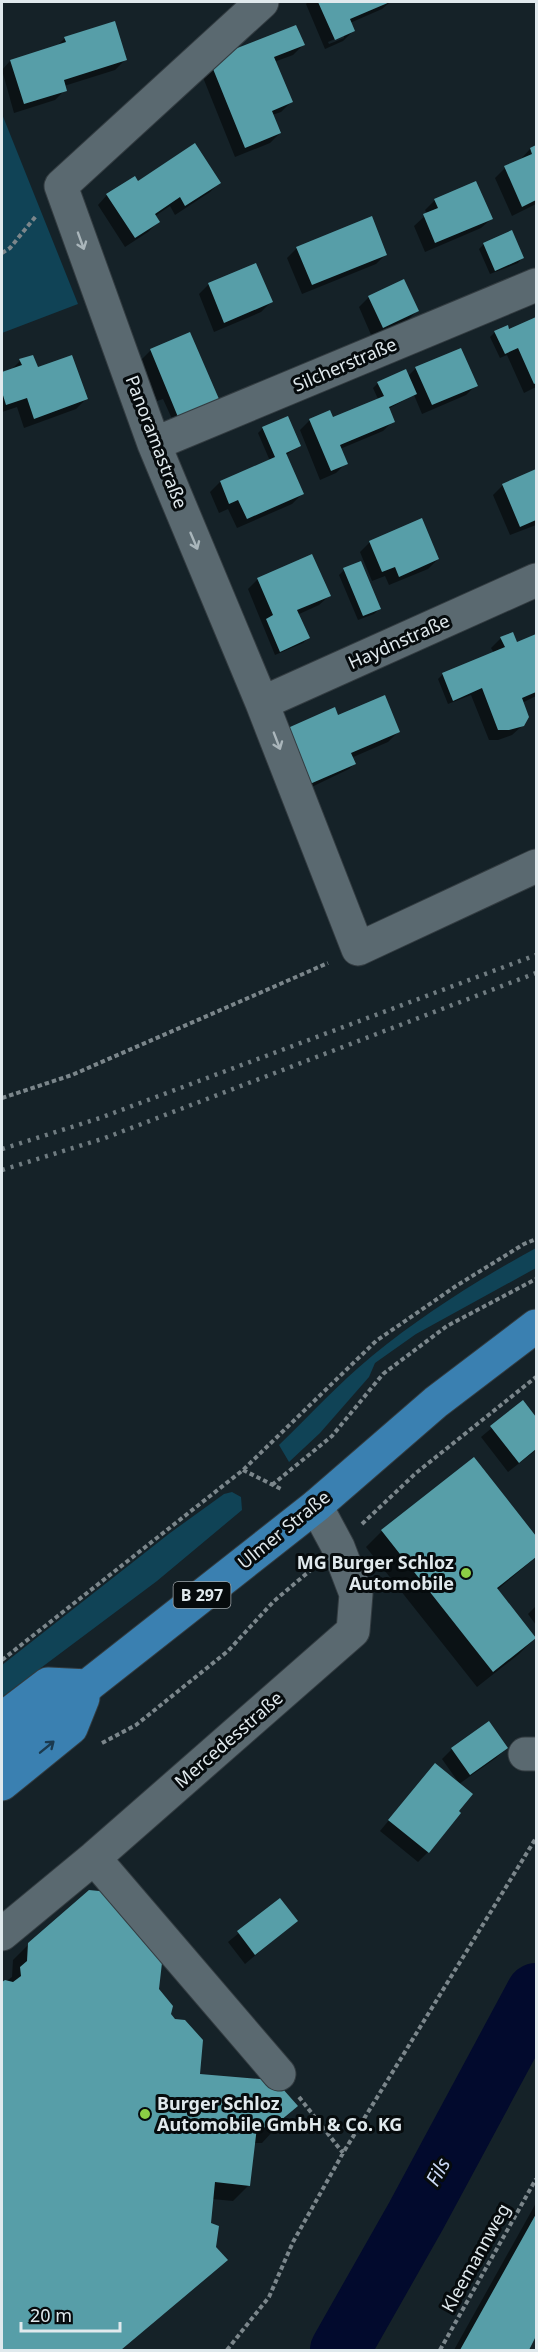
<svg xmlns="http://www.w3.org/2000/svg" width="538" height="2352" viewBox="0 0 538 2352" font-family="'Noto Sans',sans-serif">
<style>
.green{fill:#104356}
.shadow{fill:#0007;fill-rule:evenodd}
.lines{fill:none;stroke-linecap:round;stroke-linejoin:round}
.river{stroke:#020a2d;stroke-width:60}
.building{fill:#579ea8}
.minor-casing{stroke:#333c41;stroke-width:35}
.major-casing{stroke:#333c41;stroke-width:35}
.path{stroke:#7b868b;stroke-width:4;stroke-dasharray:4.5 3;stroke-linecap:butt}
.minor{stroke:#5a6970;stroke-width:33}
.major{stroke:#3a80b1;stroke-width:33}
.rail{stroke:#707c81;stroke-width:4.5;stroke-dasharray:3 6;stroke-linecap:butt}
.oneway{stroke:#aab6bb}
.oneway2{stroke:#1b3a4f}
.poi-dot{fill:#8cce45;stroke:#060b0d;stroke-width:2}
.labels{text-anchor:middle;stroke-width:6;stroke-linejoin:round;paint-order:stroke}
.shield{fill:#060b0d;stroke:#9fa6aa;stroke-width:1.5}
.shield-label{font-size:16px;font-weight:bold;fill:#e0e9ed}
.street-label{font-size:18px;fill:#e0e9ed;stroke:#060b0d}
.poi-label{font-size:18px;font-weight:bold;fill:#e0e9ed;stroke:#060b0d;text-anchor:end}
.water-label{font-size:20px;font-style:italic;fill:#cbd9f5;stroke:#060b0d}
</style>
<rect width="100%" height="100%" fill="#152228"/>
<!-- green -->
<path class="green" d="M2,114l76,190 -76,29z
M536,1248v20l-120,66 -41,29 -6,14 -49,56 -31,29 -10,-17c30,-29 60,-62 93,-89 50,-41 107,-77 164,-108z
M232,1492l9,5 1,13 -85,71 -155,116v-32l168,-132 54,-39z"/>
<!-- shadow -->
<path class="shadow" d="M308,2h82l-8,7 -32,14 3,8 -10,10 -18,8 -19,-45zM344,35v3l-15,6 -1,-2z
M65,38l60,22 -10,10 -51,16 1,4 -10,10 -41,13 -12,-43 8,-9 47,-15z
M303,45l-10,10 -19,7 17,40 -10,10 -9,3 8,18 -10,10 -35,14 -35,-87z
M536,146v58l-24,12 -17,-38 10,-10 16,-8v-1l9,-10z
M220,182l-10,10 -35,23 -5,-9 -15,10 3,6 -10,10 -23,15 -27,-42 9,-10 31,-12z
M435,200l56,19 -10,9 -56,24 -11,-26 13,-12 -2,-4z
M484,244l38,14 -4,5 -28,11 -11,-25z
M297,248l89,6 -10,10 -74,30 -15,-36z
M255,265l16,37 -10,10 -47,20 -15,-38 9,-9z
M404,281l13,30 -10,10 -35,16 -13,-30 10,-10z
M536,319v68l-12,6 -17,-38 -7,3 -10,-21 5,-5 14,-1z
M189,334l29,64 -45,23 -10,-22 -6,2 -17,-40 10,-10z
M20,361l18,8 48,30 -10,10 -52,19 -7,-21 -15,5v-38l8,-3z
M416,368l60,17 -10,10 -44,19 -8,-19 -26,14 5,12 -10,10 -43,18 6,14 -10,10 -16,7 -20,-50 10,-10 19,-8 3,7 46,-20 -5,-11 5,-5 29,-6z
M263,428l36,18 -13,9 16,39 -10,10 -55,24 -9,-19 -9,4 -9,-21 10,-10 50,-21 -12,-28z
M536,471v54l-26,10 -17,-40 10,-10z
M370,542l68,17 -10,10 -39,16 -4,-9 -13,5 -12,-29z
M344,570l35,39 -5,5 -16,6 -19,-45z
M258,579l71,17 -10,9 -22,10 11,23 -5,5 -28,12 -27,-66z
M536,632v64l-14,7 1,22 -11,10 -14,5h-9l-18,-45 -23,9 -10,-25 5,-5 51,-21 -3,-5 10,-10 15,6 20,-9z
M338,717l60,15 -10,10 -37,16 3,6 -5,5 -56,27z
M523,1402l13,17v31l-28,22 -27,-35z
M474,1459l62,79v19l-39,33 38,48 -16,16 -42,33 -111,-140 16,-16z
M536,1606v19l-8,-11z
M488,1723l18,25 -10,10 -37,26 -31,68 -10,10 -38,-31 55,-66 24,18 -17,-24 10,-10z
M279,1900l17,21 -51,43 -17,-22z
M29,1944l128,45 41,87 83,12 15,18 -34,37h-8l-5,42 -16,16 -21,-2 -3,25 6,23 11,12 -105,91h-119v-366l10,-7 1,-17z
M536,2203v130l-9,17h-73z"/>
<g class="lines">
<!-- river -->
<path class="river" d="M340,2350l76,-134 120,-223"/>
</g>
<!-- building -->
<path class="building" d="M318,2h72l-40,17 5,12 -20,9z
M115,21l12,39 -63,20 3,11 -43,13 -14,-44 56,-18 -2,-5z
M296,25l9,20 -31,12 19,45 -21,9 9,22 -36,15 -36,-89z
M195,143l26,40 -36,23 -5,-9 -25,17 5,8 -25,16 -29,-44 29,-18 3,5z
M536,145v55l-14,7 -18,-41 28,-12 -2,-6z
M476,181l17,38 -58,24 -12,-29 15,-6 -4,-9z
M372,216l15,39 -75,30 -16,-38z
M512,230l12,28 -29,13 -12,-28z
M256,263l17,39 -49,21 -16,-40z
M404,279l15,32 -36,17 -15,-32z
M536,317v66l-2,1 -16,-36 -13,6 -11,-23 14,-6 1,4z
M190,332l29,67 -41,18 -28,-68z
M461,348l17,38 -46,19 -17,-38z
M33,355l5,12 34,-12 16,44 -54,20 -7,-21 -21,7 -4,-13v-20l20,-7 -3,-6z
M406,369l11,25 -28,13 6,15 -55,23 8,19 -17,7 -22,-52 21,-9 3,7 51,-21 -7,-14z
M288,416l13,30 -15,7 18,41 -57,25 -9,-19 -9,4 -9,-23 55,-24 -13,-30z
M536,469v51l-16,7 -18,-43z
M422,518l17,41 -40,18 -4,-10 -13,5 -13,-31z
M312,554l19,42 -34,14 13,28 -30,14 -14,-33 7,-4 -16,-37z
M361,561l20,48 -18,7 -20,-48z
M513,632l4,10 19,-8v58l-14,6 7,19 -5,9 -15,4h-11l-16,-42 -29,13 -11,-28 63,-26 -5,-10z
M385,695l15,37 -49,21 5,11 -53,23 -22,-56 54,-24 3,8z
M523,1400l13,17v32l-17,14 -29,-37z
M474,1457l62,79v21l-39,31 39,50 -43,34 -112,-142z
M489,1721l19,27 -38,27 -19,-27z
M435,1763l38,31 -14,17 2,2 -32,40 -41,-33z
M89,1890l20,2 54,62 -4,35 14,17 -2,8 4,5 10,1 18,20 -3,34 83,7 -1,7 16,18 -18,15 -1,7 -22,-1 -7,59 -35,-4 -4,41 8,3 -3,21 12,13 -107,90h-119v-368l3,-2 8,2 8,-6 -1,-9 7,-6 1,-18z
M280,1898l18,23 -43,34 -18,-24z
M536,2214v122l-7,14h-69z"/>
<g class="lines">
<defs>
<path id="minor" d="M262,2l-201,184 93,258 108,259 96,246 178,-83
M154,444l382,-159
M262,703l274,-123
M525,1754h11
M94,1858l185,216
M2,1934l92,-76 259,-227 3,-37 -18,-47 -22,-41"/>
<path id="major" d="M2,1719l46,-35 40,2
M2,1753l314,-247 120,-104 100,-76
M2,1784l69,-56 12,-30"/>
</defs>
<!-- minor casing -->
<use href="#minor" class="minor-casing"/>
<!-- major casing -->
<use href="#major" class="major-casing"/>
<!-- path -->
<path class="path" d="M2,253l8,-5 26,-32
M2,1098l70,-23 256,-112
M243,1470l40,20
M272,1485l60,-49 51,-62 64,-48 89,-47
M362,1524l54,-51 120,-96
M2,1660l241,-190 133,-129 80,-55 68,-42 12,-5
M102,1743l34,-18 92,-74 46,-50 38,-32
M299,2097l44,56
M227,2350l42,-53 24,-55 50,-89 193,-315
M440,2350l96,-171"/>
<!-- minor -->
<use href="#minor" class="minor"/>
<!-- major -->
<use href="#major" class="major"/>
<!-- rail -->
<path class="rail" d="M2,1149l98,-31 436,-163
M2,1170l103,-32 431,-165"/>
</g>
<!-- one-way arrows -->
<defs><path id="oneway-shaft" d="M-6 0H5M1.5-3L5.5 0L1.5 3" fill="none" stroke-width="1.6" stroke-linecap="round" stroke-linejoin="round" transform="scale(1.5)"/></defs>
<g class="oneway">
<use href="#oneway-shaft" transform="translate(81 241) rotate(70)"/>
<use href="#oneway-shaft" transform="translate(194 541) rotate(67)"/>
<use href="#oneway-shaft" transform="translate(277 741) rotate(69)"/>
</g>
<use class="oneway2" href="#oneway-shaft" transform="translate(47 1747) rotate(-39)"/>
<!-- markers -->
<g class="poi-dot">
<circle cx="466" cy="1573" r="6"/>
<circle cx="145" cy="2114" r="6"/>
</g>
<g class="labels">
<!-- shield labels -->
<rect class="shield" x="173.5" y="1582" width="57" height="26" rx="4.5"/>
<g class="shield-label">
<text x="202" y="1601">B 297</text>
</g>
<!-- street labels -->
<g class="street-label">
<text transform="translate(345 365) rotate(-23)" y="6">Silcherstraße</text>
<text transform="translate(156 442) rotate(69)" y="6">Panoramastraße</text>
<text transform="translate(399 642) rotate(-24)" y="6">Haydnstraße</text>
<text transform="translate(284 1530) rotate(-39)" y="6">Ulmer Straße</text>
<text transform="translate(229 1740) rotate(-41)" y="6">Mercedesstraße</text>
<text transform="translate(476 2258) rotate(-61)" y="6">Kleemannweg</text>
</g>
<!-- poi labels -->
<g class="poi-label">
<text x="454" y="1569">MG Burger Schloz<tspan x="454" dy="21">Automobile</tspan></text>
<text x="157" y="2110" text-anchor="start">Burger Schloz<tspan x="157" dy="21">Automobile GmbH &amp; Co. KG</tspan></text>
</g>
<!-- water labels -->
<g class="water-label">
<text transform="translate(438 2172) rotate(-61)" y="7">Fils</text>
</g>
</g>
<!-- border -->
<rect width="538" height="2352" fill="none" stroke="#e0e9ed" stroke-width="6"/>
<!-- scale -->
<path d="M21 2322v9h99v-9" fill="none" stroke="#e0e9ed" stroke-width="3"/>
<text x="30" y="2322" font-size="18" fill="#e0e9ed" stroke="#060b0d" stroke-width="4.5" paint-order="stroke">20 m</text>
</svg>
